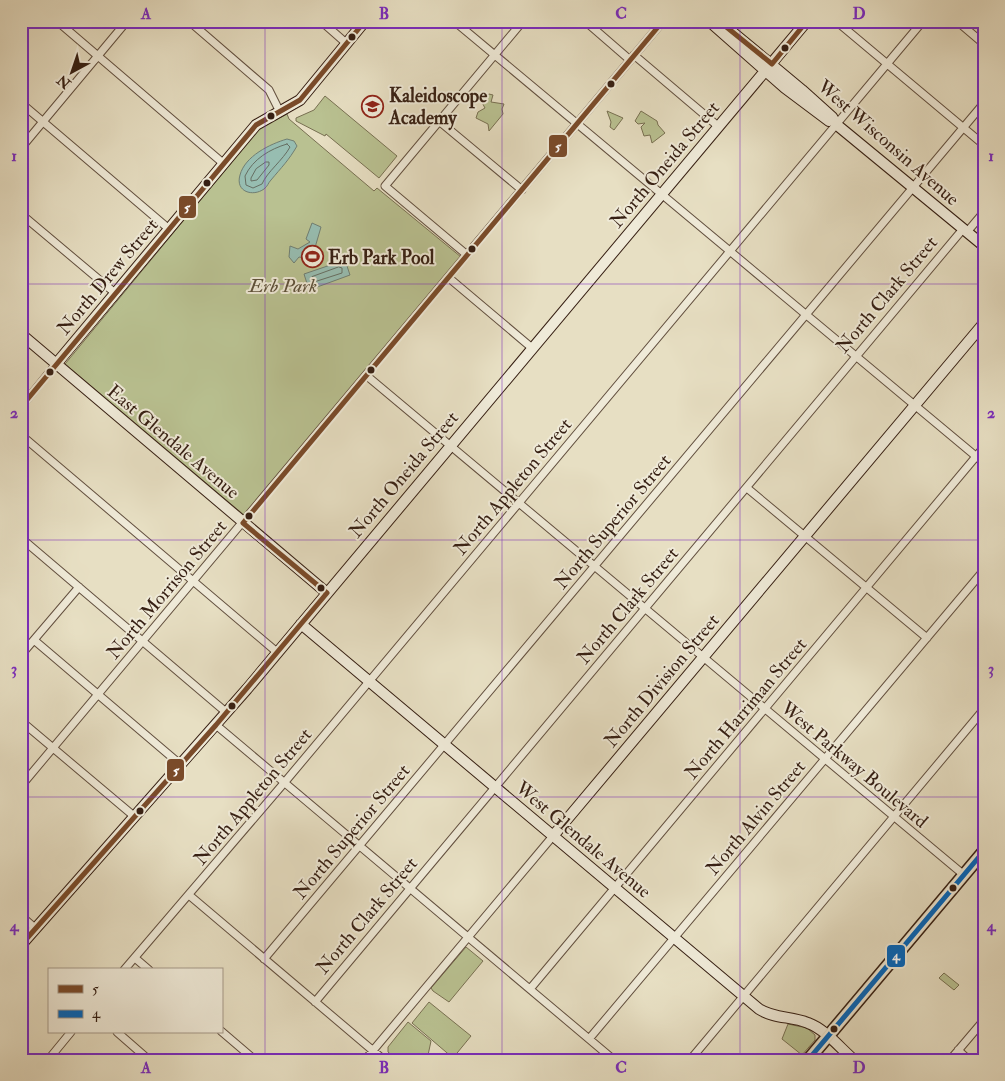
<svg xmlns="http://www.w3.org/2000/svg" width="1005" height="1081" viewBox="0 0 1005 1081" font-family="'IM FELL Double Pica',serif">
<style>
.green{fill:#b9c191;stroke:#787052}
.water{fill:#97bdb1;stroke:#707e72}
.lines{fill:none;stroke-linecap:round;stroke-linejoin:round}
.shore{stroke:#666e62;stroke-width:1}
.street-casing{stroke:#624f3f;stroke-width:9}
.secondary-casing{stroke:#361f13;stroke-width:12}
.primary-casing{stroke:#361f13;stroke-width:14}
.street{stroke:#efead8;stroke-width:7}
.secondary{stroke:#efead8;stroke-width:10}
.primary{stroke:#e7dfc3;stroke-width:11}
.bus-1-casing{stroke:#efead8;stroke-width:9}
.bus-2-casing{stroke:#efead8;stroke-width:9}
.bus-1{stroke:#7a4b2a;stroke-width:5}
.bus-2{stroke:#0065bd;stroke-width:5}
.grid{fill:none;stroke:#7b2cbf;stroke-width:1;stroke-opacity:0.55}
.bus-dot{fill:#361f13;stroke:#efead8;stroke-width:2}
.labels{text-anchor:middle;stroke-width:4;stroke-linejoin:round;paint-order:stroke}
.poi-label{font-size:19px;font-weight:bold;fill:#361f13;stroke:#efead8;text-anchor:start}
.street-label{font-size:19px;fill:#361f13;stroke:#efead8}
.park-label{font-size:19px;font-style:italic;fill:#5d5039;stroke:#efead8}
.line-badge{stroke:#efead8;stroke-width:2}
.badge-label{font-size:14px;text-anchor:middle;font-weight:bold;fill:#fff}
.neatline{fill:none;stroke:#7b2cbf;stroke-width:2}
.grid-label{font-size:16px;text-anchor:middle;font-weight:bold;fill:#7b2cbf}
</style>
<rect width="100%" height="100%" fill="#e7dfc3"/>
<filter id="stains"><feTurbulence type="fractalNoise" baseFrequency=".004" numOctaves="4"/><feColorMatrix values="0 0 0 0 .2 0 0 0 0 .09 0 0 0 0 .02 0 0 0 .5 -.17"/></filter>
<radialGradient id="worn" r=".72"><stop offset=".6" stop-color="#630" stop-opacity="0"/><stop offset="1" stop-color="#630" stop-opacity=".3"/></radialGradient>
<!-- green -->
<path class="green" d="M489,94l4,1 -2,7 13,2 -2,5 1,5 -14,17 -1,-7 -12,-6 2,-6 7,-4 -6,-11h6z
M325,96l72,60 -18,22 -53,-44 -1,2 -29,-15v-3l18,-8z
M607,111l16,7 -9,12 -4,-3 1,-5z
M641,111l16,10 1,4 7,8 -13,10 -2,-8 -6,1 -3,-9 4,-4 -7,1 -3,-3z
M287,114l2,5 85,72 3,-3 84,69 -217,258 -179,-151 195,-236z
M21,548l7,20 -6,6 4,3 -5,5z
M466,947l17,14 -34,41 -16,-11 -2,-3z
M944,973l15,12 -5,5 -15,-12z
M429,1002l42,34 -18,22 -41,-35z
M408,1022l23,19 -4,19h-30l-9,-8v-5z
M788,1024l19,4 8,7v5l-13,15 -20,-16z"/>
<!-- water -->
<path class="water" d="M287,139l7,2 3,5c-8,14 -16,22 -26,34 -3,3 -3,6 -7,9 -11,8 -29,3 -24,-14 5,-19 30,-31 47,-36z
M312,223l9,4 -7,24 -9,7 -6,-1 -5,6 -5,-6 1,-11 8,3 12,-7 -4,-3z
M345,260l5,15 -41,15 -5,-16z"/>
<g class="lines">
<!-- shore -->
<path class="shore" d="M287,144l3,3c-7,13 -23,25 -28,37l-9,4 -7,-3 -1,-9c8,-17 25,-27 42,-32z
M266,162h3v3l-12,15 -6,1v-3l5,-9z
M339,267l3,1v5l-28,9 -2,-1v-4z"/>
<defs>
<path id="street" d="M57,21l167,143
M189,21l80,69 11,22
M321,21l25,22
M454,21l530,442
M585,21l45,39
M836,21l148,124
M957,21l27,23
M634,55l85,72
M21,103l148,126
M439,121l83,69
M21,148l106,-127
M21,214l94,79
M967,232l17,-20
M467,255l-82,-69 138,-165
M449,278l83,70
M367,376l597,499
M21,407l35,-43
M21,435l257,218
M747,488l180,150
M21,538l206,175
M34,640l147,125
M21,655l58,-68
M21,721l114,96
M216,725l398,335
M21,786l642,-765
M189,895l195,165
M21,916l15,13
M135,958l14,12
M264,959l720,-856
M124,970l160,-187 639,-762
M530,989l454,-542
M315,1002l648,-773
M221,1031l34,29
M117,1032l32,28
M589,1039l395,-469
M958,1050l11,10
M48,1060l23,-28
M365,1060l188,-224
M690,1060l294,-351
M950,1060l34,-40"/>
<path id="secondary" d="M709,21l76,67 44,33
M719,21l83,69 30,27 5,8 147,121
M21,334l306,259
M56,364l200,-239 44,-25 65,-79
M301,624l458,385c16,10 32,7 49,14 17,6 32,25 46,37
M553,836l431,-513
M21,945l226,-256 560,-668"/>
<path id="primary" d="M808,1060l176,-209"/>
</defs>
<!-- street casing -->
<use href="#street" class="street-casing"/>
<!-- secondary casing -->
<use href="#secondary" class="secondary-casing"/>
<!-- primary casing -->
<use href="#primary" class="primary-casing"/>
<!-- street -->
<use href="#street" class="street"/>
<!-- secondary -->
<use href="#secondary" class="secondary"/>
<!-- primary -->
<use href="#primary" class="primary"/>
<defs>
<path id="bus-1" d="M719,21l53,43
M772,64l35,-43
M21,407l235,-282 44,-25 65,-79
M243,523l420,-502
M243,523l84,70
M21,945l195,-220 111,-132"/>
<path id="bus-2" d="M808,1060l176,-209"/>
</defs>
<!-- bus-1 casing -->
<use href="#bus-1" class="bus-1-casing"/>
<!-- bus-2 casing -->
<use href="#bus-2" class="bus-2-casing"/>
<!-- bus-1 -->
<use href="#bus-1" class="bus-1"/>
<!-- bus-2 -->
<use href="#bus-2" class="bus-2"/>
</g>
<!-- grid -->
<path class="grid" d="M265,21v1039M502,21v1039M740,21v1039M21,284h963M21,540h963M21,797h963"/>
<!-- icons -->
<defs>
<symbol id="school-ring" viewBox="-11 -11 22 22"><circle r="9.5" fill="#efead8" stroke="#8f2418" stroke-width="1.5"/><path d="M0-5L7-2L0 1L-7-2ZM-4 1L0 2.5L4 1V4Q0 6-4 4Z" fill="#8f2418"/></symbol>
<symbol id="stadium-ring" viewBox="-11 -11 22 22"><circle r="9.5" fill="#efead8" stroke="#8f2418" stroke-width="1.5"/><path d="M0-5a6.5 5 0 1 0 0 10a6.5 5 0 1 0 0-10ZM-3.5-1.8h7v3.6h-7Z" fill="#8f2418"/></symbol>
</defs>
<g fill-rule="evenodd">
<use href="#school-ring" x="360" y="94" width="25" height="25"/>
<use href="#stadium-ring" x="300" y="244" width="25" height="25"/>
</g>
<!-- markers -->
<g class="bus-dot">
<circle cx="352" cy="37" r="4.5"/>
<circle cx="785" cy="48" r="4.5"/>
<circle cx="611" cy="84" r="4.5"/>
<circle cx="271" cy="116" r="4.5"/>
<circle cx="207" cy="183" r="4.5"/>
<circle cx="472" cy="249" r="4.5"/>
<circle cx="371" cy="370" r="4.5"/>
<circle cx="50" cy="372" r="4.5"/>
<circle cx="249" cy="516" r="4.5"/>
<circle cx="321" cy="588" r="4.5"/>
<circle cx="232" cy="706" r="4.5"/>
<circle cx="140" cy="811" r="4.5"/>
<circle cx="953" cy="888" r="4.5"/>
<circle cx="834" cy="1029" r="4.5"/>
</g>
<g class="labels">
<!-- poi labels -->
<g class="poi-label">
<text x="389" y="102">Kaleidoscope<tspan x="389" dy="22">Academy</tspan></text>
<text x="328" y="264">Erb Park Pool</text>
</g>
<!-- street labels -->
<g class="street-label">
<text transform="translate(889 142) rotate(41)" y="7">West Wisconsin Avenue</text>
<text transform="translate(664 164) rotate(-50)" y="7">North Oneida Street</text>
<text transform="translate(107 276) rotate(-50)" y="7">North Drew Street</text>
<text transform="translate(886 294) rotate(-50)" y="7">North Clark Street</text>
<text transform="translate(174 441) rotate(40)" y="7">East Glendale Avenue</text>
<text transform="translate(403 474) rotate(-50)" y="7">North Oneida Street</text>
<text transform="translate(512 486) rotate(-50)" y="7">North Appleton Street</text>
<text transform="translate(612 521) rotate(-50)" y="7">North Superior Street</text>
<text transform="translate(166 589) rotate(-50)" y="7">North Morrison Street</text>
<text transform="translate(627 605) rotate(-50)" y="7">North Clark Street</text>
<text transform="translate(661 680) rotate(-50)" y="7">North Division Street</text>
<text transform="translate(745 708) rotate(-50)" y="7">North Harriman Street</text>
<text transform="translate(855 764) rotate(40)" y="7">West Parkway Boulevard</text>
<text transform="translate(252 796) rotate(-50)" y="7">North Appleton Street</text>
<text transform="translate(755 817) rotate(-50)" y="7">North Alvin Street</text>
<text transform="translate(351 831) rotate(-50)" y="7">North Superior Street</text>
<text transform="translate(584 839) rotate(40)" y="7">West Glendale Avenue</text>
<text transform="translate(366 915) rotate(-50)" y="7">North Clark Street</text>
</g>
<!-- park labels -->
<g class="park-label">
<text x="283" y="292">Erb Park</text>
</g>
</g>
<g class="line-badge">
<rect x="548" y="134" width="20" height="24" rx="5" fill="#7a4b2a"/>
<rect x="178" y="195" width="19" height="24" rx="5" fill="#7a4b2a"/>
<rect x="166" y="758" width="19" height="24" rx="5" fill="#7a4b2a"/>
<rect x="886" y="944" width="20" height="24" rx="5" fill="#0065bd"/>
</g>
<g class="badge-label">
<text x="558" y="151">5</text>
<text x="187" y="212">5</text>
<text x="176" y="775">5</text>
<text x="896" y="960">4</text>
</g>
<!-- margin -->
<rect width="1005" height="1081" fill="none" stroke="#e7dfc3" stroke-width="55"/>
<!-- legend -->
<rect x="48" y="968" width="175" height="65" fill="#efead8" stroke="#a59989"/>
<rect x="58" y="985" width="25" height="8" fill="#7a4b2a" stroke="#a59989"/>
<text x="92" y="994" font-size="15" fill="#361f13">5</text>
<rect x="58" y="1010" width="25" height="8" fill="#0065bd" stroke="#a59989"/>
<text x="92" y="1018" font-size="15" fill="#361f13">4</text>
<!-- north arrow -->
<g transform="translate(72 72) rotate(220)" stroke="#efead8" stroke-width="4" paint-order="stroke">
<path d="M0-4L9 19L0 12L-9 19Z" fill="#361f13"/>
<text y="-8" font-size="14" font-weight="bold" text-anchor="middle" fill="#361f13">N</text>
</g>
<rect x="28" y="28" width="950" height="1026" class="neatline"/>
<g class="grid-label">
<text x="146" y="19">A</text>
<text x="384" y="19">B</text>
<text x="621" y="19">C</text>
<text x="859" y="19">D</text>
<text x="14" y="161">1</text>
<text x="991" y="161">1</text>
<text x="14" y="418">2</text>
<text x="991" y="418">2</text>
<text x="14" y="674">3</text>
<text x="991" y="674">3</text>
<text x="14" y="931">4</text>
<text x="991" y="931">4</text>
<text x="146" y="1073">A</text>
<text x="384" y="1073">B</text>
<text x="621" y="1073">C</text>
<text x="859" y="1073">D</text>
</g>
<rect width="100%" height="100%" filter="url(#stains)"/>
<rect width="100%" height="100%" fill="url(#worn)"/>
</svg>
